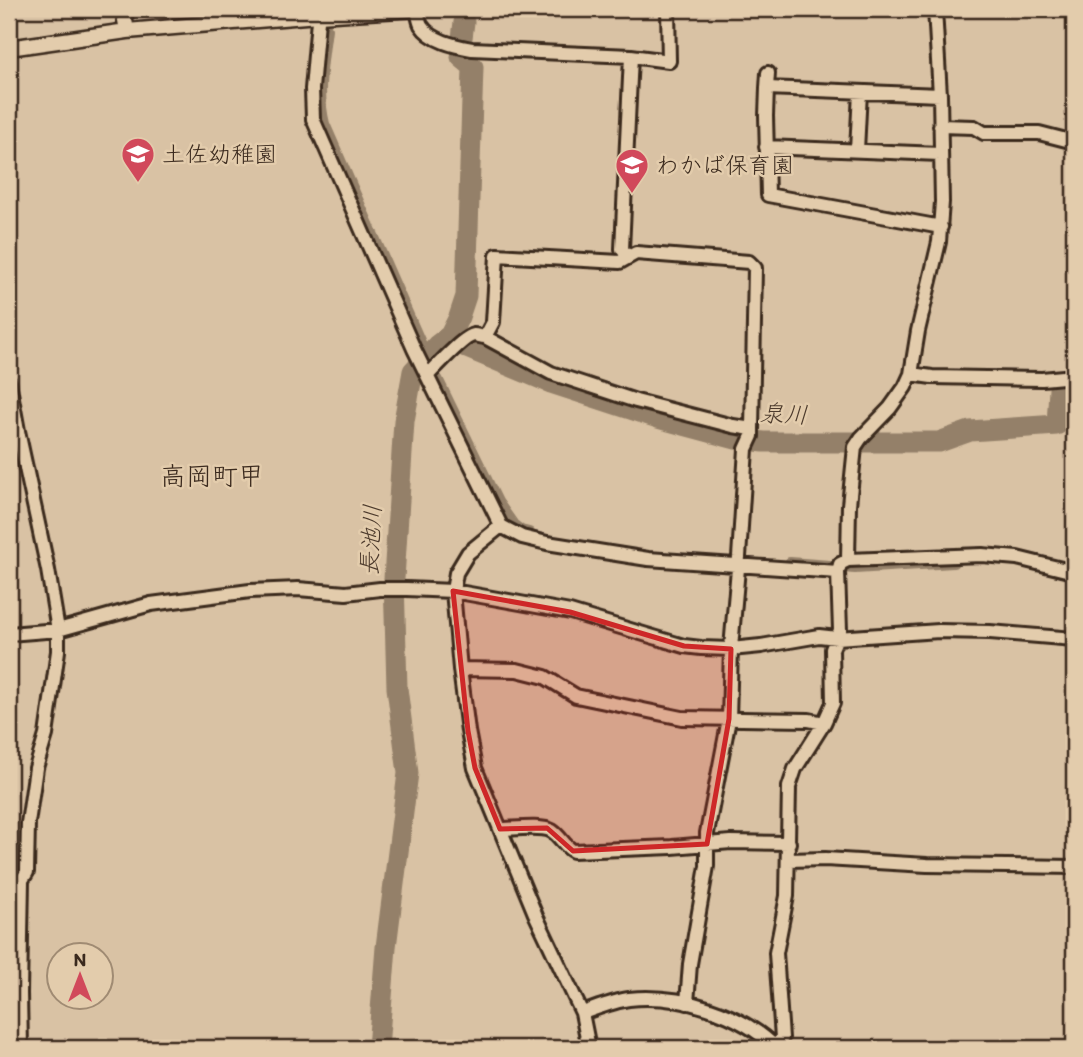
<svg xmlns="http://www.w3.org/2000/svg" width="1083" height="1057" viewBox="0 0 1083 1057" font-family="Itim,'Klee One',sans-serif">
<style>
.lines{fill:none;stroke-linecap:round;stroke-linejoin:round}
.canal{stroke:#948069;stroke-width:12}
.river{stroke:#948069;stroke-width:21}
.minor-casing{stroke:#3b2a1e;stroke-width:18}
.major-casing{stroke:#3b2a1e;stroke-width:19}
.minor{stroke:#e3ccac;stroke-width:12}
.major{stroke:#e3ccac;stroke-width:14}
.marked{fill:#ce2828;fill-opacity:0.2;stroke:#ce2828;stroke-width:5;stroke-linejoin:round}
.labels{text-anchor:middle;stroke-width:5;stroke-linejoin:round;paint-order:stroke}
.poi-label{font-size:23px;fill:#3b2a1e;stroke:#e3ccac;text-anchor:start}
.water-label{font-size:24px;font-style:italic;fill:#4d3b2d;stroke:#e3ccac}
.quarter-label{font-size:26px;fill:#3b2a1e;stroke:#e3ccac}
</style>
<rect width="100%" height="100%" fill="#d9c2a4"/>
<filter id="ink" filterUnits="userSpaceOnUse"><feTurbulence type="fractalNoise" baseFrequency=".0143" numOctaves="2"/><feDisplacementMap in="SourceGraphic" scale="14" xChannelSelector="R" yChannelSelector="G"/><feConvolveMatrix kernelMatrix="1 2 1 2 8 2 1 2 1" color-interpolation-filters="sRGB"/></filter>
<g filter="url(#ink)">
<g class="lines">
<!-- canal -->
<path class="canal" d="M326,29c-4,33 -10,63 -2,95l104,237
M437,379l60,123 16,23 8,6 8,2
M790,563l65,5 98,-6"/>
<!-- river -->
<path class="river" d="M462,38l2,-16
M467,348l84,35 107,35 78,21 28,3h175l31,-11 87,-6 2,-36 11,-8h4
M378,1048l8,-101 22,-174 -11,-85 -3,-109 10,-158 9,-50 24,-26 13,-10 9,-18 7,-21 7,-229 -12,-10"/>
<defs>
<path id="minor" d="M212,9l1,15
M319,9l-7,80 1,30 101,230 87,177 21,11 25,6 101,16 190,13
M417,9c1,5 2,12 4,16 10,16 34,21 51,24l159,7 -9,193 6,8
M631,56l38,5 -1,-52
M767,88l1,-15
M940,95l-173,-7 -1,28 2,79 173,32
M940,126l34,1 10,6h55l35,9
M766,147l174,7
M857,150l3,-58
M485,337l8,-15 4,-67 123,7 16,-9 113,9 6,6 -3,161v7l-6,13 -7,108 -8,91 -2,71 -22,114v33l-17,98 -3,39
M911,374l21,3 110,2 32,-3
M427,376c8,-8 37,-40 47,-41 3,0 7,2 11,2l66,36 85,28 97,25 19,3
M9,382l9,49 30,139 10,60v21l-12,84 -10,33 -8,55 -1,49 -5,8 -2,113 1,55
M501,526l-33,27 -12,20 -3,18 7,78 8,62 7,37 61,148 46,97 7,35
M848,560l134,-5 35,3 57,14
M9,634l49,-4 93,-26 99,-13 48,-2 48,4 34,-4h27l46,2 117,21 114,34 17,2 30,1 30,-3 58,-10 18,2 102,-7 51,1 84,7
M460,669l57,1 28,7 31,19 106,22 127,2 15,3 9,-20 -1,-54 8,-19 -2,-58 2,-8 8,-4 1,-55 6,-58 6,-9 29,-30 15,-21 6,-13 7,-43 21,-89 3,-40 -2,-107 -5,-86
M500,829c13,0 42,-4 52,2 9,6 12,15 21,20l99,-4 59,-5 58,1
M789,860l36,-1 102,6 147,2
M582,1013c15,-5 32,-12 47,-14 50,-5 111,13 147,49
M775,1047l7,-9 -6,-85 11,-57 2,-109 6,-18 29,-46"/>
<path id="major" d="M123,9l4,22
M9,48l118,-17 191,-16 98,-6"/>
</defs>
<!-- minor casing -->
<use href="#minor" class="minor-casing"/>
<!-- major casing -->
<use href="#major" class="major-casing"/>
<!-- minor -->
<use href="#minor" class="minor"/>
<!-- major -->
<use href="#major" class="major"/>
</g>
</g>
<!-- marked area -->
<path class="marked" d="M453,591l117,21 114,34 47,3 -2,70 -22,125 -134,7 -26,-23 -47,1 -25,-61 -7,-37z"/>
<!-- icons -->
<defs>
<symbol id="school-pin" viewBox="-11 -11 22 30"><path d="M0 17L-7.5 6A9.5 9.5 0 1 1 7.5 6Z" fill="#d1495b" stroke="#e3ccac"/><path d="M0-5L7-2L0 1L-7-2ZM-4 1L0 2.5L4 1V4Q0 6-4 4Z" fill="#fff"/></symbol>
</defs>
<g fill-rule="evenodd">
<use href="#school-pin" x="119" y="135" width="38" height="52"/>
<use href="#school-pin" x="613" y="146" width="38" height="52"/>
</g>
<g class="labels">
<!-- poi labels -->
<g class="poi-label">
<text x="162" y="162">土佐幼稚園</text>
<text x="656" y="173">わかば保育園</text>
</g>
<!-- water labels -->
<g class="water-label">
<text transform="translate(784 414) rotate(3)" y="8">泉川</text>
<text transform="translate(371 540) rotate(-87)" y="8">長池川</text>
</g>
<!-- quarter labels -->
<g class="quarter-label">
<text x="212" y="485">高岡町甲</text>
</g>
</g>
<!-- margin -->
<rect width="1083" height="1057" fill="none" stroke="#e3ccac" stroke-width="35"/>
<rect x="18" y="18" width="1048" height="1022" fill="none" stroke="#3b2a1e" stroke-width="2.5" filter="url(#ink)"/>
<!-- north arrow -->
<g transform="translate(80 976)"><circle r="33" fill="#e3ccac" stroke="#a08b73" stroke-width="2"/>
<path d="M0-5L12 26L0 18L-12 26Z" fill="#d1495b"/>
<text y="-10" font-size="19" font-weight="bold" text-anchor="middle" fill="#3b2a1e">N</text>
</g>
</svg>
